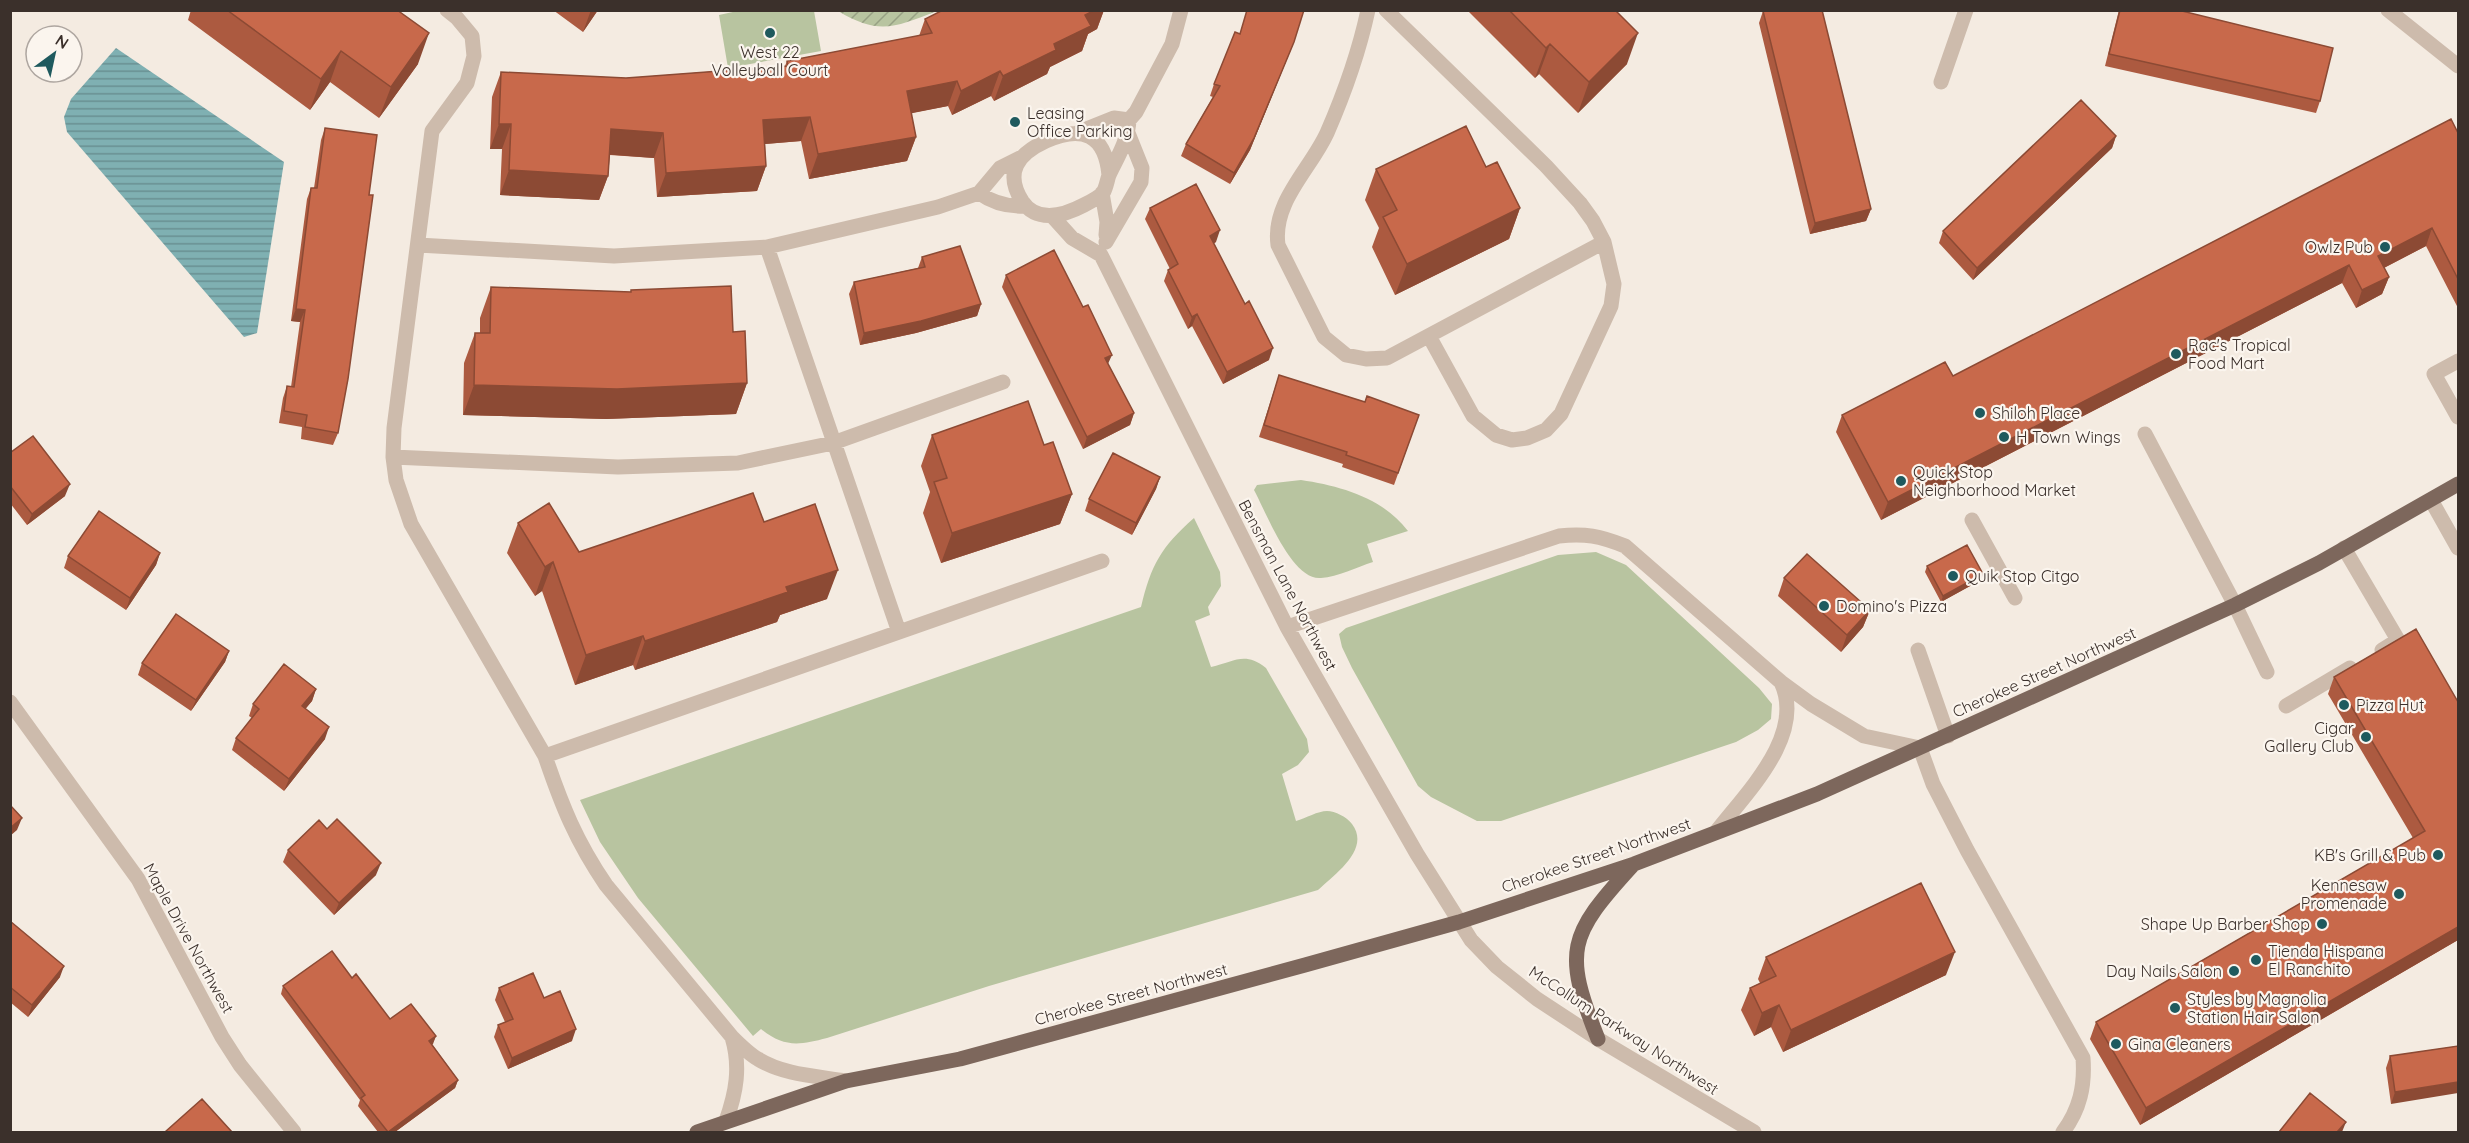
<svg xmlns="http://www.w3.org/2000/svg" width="2469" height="1143" viewBox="0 0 2469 1143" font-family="Quicksand,sans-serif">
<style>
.grass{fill:#b8c4a0}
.garden{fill:url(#garden-furrows)}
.water{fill:url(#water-rules)}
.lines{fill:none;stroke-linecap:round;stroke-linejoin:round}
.minor{stroke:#cdbbac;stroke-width:15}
.major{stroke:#7d675c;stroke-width:15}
.wall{fill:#ac5a40}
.shaded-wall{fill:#8c4a34}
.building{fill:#c8694b;stroke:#8c4a34;stroke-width:1.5}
.poi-dot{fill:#1f5a5e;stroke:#fbf5ee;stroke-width:2}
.labels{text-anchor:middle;stroke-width:4.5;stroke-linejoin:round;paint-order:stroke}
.poi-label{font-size:16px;fill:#3b302b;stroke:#fbf5ee;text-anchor:start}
.street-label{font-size:16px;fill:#3b302b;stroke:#fbf5ee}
</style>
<defs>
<pattern id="garden-furrows" width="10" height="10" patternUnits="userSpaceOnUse" patternTransform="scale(1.5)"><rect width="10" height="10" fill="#b8c4a0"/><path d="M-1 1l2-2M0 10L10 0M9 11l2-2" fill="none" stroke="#97a083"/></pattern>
<pattern id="water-rules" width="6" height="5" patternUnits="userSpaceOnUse" patternTransform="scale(1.5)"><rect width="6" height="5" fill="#7fb0b2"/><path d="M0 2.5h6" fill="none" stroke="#699091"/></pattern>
</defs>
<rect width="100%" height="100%" fill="#f4ebe1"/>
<!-- grass -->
<path class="grass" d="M742,10l72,1 7,40 -93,17 -9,-53z
M1301,480c40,6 82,18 107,51l-41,13 6,18c-16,5 -35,15 -52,16 -29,3 -55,-66 -67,-88l3,-5z
M1194,518l26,54 1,14 -13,21 2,8 -15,6 16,46c24,-5 33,-16 55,1l41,71 2,13 -11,13 -16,9 14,47c10,-3 22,-10 31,-10 8,0 20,6 25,13 19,25 -17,50 -34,66l-329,96 -162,52c-27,7 -43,10 -66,-9l-8,7 -115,-138 -38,-56 -20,-42 561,-193c10,-42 20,-60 53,-89z
M1596,552l30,13 133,123 13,16 -1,15 -13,11 -22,12 -235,79h-24l-46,-24 -13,-11 -66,-118 -10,-21 -3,-13 7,-6 212,-73z"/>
<!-- garden -->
<path class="garden" d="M838,11h99c-42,16 -57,25 -99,0z"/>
<!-- water -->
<path class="water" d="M116,48l168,114 -27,171 -13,4 -177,-205 -3,-15 7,-18z"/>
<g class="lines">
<!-- minor -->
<path class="minor" d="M447,10l10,8 15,18 2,20 -7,27 -35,48 -38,297 -1,29 3,23 15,44 134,232 557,-195
M1368,10c-9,42 -24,84 -41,123 -17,37 -55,69 -49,112l46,92 22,18 20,4 21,-1 217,-116
M1386,10l160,156 34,37 13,18 11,21 10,42 -3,22 -50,108 -15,16 -19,8 -15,2 -16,-5 -23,-19 -44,-80
M2388,10l70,56
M1941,82l25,-72
M1079,132l35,-14 15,2
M1109,175c-4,-41 -27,-50 -63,-34 -28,13 -42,31 -24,60 15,23 43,14 62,4 6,-3 14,-7 19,-12 3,-5 4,-12 6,-18 9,-19 19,-34 20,-55l7,-8 36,-68 9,-34
M979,193c14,10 29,14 46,13
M1102,193l5,29 -1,13
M1053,217l19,21 29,17
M1106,242l35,-60 1,-14 -14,-35
M418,245l196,11 153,-9 171,-40 41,-14 21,-25 20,-10
M767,247l132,385
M1101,255l186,372 130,227 54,86 26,27 40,32 61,40 156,93
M2458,361l-24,13 24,43
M2145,434l90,171 32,67
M393,457l225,10 120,-4 95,-20 170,-61
M2431,500l27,48
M1972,520l43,78
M2344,548l54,92 -16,10
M1287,627l272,-91c26,-3 41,0 66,10l156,136 30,22 53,32 56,12 13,36 34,66 116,208c2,28 -3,51 -20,74
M1918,650l30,86
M10,702l128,177 84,158 18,28 54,67
M2286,706l64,-38
M545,756c17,50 31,85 61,129l126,152c8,8 17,17 26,22 26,16 59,17 88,22
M1716,832c31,-40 90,-97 65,-150
M726,1121c10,-28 15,-54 6,-84"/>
<!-- major -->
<path class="major" d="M1598,1039c-35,-88 -30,-103 34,-173
M697,1132l149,-51 114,-22 345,-94 154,-43 175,-58 183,-70 418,-189 84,-42 139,-79"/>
</g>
<!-- wall -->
<path class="wall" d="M191,10h206l21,54 -39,54 -49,-36 -20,28 -122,-90z
M553,10h45l-15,22z
M943,10h161l-7,19 -9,5 -6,17 -32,16 -3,7 -53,27 -3,-5 -39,19 -4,-9 -37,7 5,24 -9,24 -98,18 -8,-38 -36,3 1,22 -9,25 -100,6 -3,-39 -44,-3 -2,21 -9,24 -99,-5 2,-46h-12l2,-52 9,-25 125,6 159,-12 2,-5 132,-25 6,-17z
M1247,10h57l-15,44 -39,96 -20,34 -49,-28 5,-12 27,-47 -3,-1 4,-12 26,-50z
M1467,10h148l12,54 -49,49 -39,-39 -4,4z
M2119,10h59l142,91 -4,12 -211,-47z
M1763,11l108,198 -5,12 -56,13 -51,-211z
M325,128l13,305 -5,12 -32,-6 1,-12 -23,-4 4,-25 4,-12 4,1 9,-65 -9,-1 16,-122 4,-11h3l7,-48z
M2458,133v175l-32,-62 -42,22 5,9 -7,17 -26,14 -14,-25 -461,237 -45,-88 6,-17 111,-39z
M2116,136l-4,12 -139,132 -34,-37 4,-12z
M1376,169l144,39 -11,31 -114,56 -23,-48 7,-19 -14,-28z
M1150,208l66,34 -2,1 55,117 -46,24 -31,-58 -4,3 -24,-48 4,-11 2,-1 -25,-50z
M922,257l59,47 -4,12 -61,17 -56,12 -11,-51 5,-12 64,-14z
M1006,275l77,32 25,57 26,49 -4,12 -47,24 -81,-162z
M491,287l140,5v-2l102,42 14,51 -11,31 -130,5 -143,-4 1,-52 11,-30h5v-15z
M1279,375l86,27 54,13 -25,70 -52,-18 1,-3 -84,-27z
M932,435l112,10 28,49 -12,30 -119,39 -18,-50 7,-21 -9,-26z
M10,453l55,43 -38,29 -17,-22z
M1160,477l-4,12 -24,46 -47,-24 4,-12z
M764,522l63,77 -47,16 -3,7 -142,48 -2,-5 -58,20 -33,-94 -7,5 -28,-43 11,-30 61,29z
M160,553l-4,12 -30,45 -62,-42 4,-12z
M1927,566l56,8 -2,6 -40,22 -16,-30z
M1784,578l86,32 -7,17 -22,25 -63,-56z
M2416,629l42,311 -318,185 -50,-86 6,-17 317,-184 -85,-144 6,-17z
M229,651l-4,11 -34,49 -53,-36 4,-12z
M316,689l-4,12 -7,8 20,30 -41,52 -52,-41 4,-12 16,-20 -3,-2 4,-12z
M288,850l88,25 -42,40 -51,-53z
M10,921l50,56 -32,40 -18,-15z
M1766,957l180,18 -163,77 -12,-25 -17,9 -13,-26 9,-22 10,-5 -2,-4z
M352,978l38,41 46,17 -4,8 26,36 -3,8 -60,44h-17l-20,-26 2,-6 -79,-106 2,-8z
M499,988l45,10 28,43 -64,28 -14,-32 4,-12 7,-3 -10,-22z
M2458,1046l-67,58 -5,-36 4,-12z"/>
<!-- shaded-wall -->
<path class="shaded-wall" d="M591,10h7l-15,22z
M1095,10h9l-7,19 -9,5 -6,17 -32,16 -3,7 -53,27 9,-25 51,-32 31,-29z
M429,33l-11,31 -39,54 12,-31z
M1638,33l-11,31 -49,49 11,-31z
M1294,42l-44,108 -20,34 4,-11z
M1550,44l-11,30 -4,4 11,-30z
M341,51l-11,31 -20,28 11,-31z
M1000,71l-9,25 -39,19 9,-24z
M957,81l-9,25 -50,10 9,-25z
M810,117l-9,24 -47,4 9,-25z
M499,124h12l-9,25h-12z
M611,129l52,4 -9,25 -52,-4z
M2116,136l-4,12 -139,132 4,-12z
M916,137l-9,24 -98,18 9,-25z
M766,166l-9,25 -100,6 9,-24z
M509,170l99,6 -9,24 -99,-5z
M1520,208l-11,31 -114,56 12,-31z
M1871,209l-5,12 -56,13 5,-11z
M2432,228l-6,18 -54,28 6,-18z
M1220,230l-4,12 -10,6 4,-12z
M2349,265l-7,18 -461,237 7,-18z
M2389,277l-7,17 -26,14 6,-18z
M981,304l-4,12 -61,17 -56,12 4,-12z
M296,309l9,1 -5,12 -9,-1z
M1197,314l-5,12 -4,3 4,-12z
M1273,348l-4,12 -46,24 4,-12z
M1112,355l-5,11 -2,-8z
M747,383l-11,31 -130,5 -143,-4 11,-30z
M1134,413l-4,12 -47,24 4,-12z
M1160,477l-4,12 -24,46 4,-12z
M70,484l-5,12 -38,29 5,-11z
M1072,494l-12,30 -119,39 11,-30z
M160,553l-4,12 -30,45 4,-12z
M553,562l-11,29 -7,5 10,-29z
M838,570l-11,29 -47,16 -3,7 -142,48 10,-29 141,-54z
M1983,574l-2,6 -40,22 2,-6z
M1870,610l-7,17 -22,25 6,-17z
M643,636l-10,29 -58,20 11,-30z
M229,651l-4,11 -34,49 5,-11z
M316,689l-4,12 -14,17 4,-12z
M329,727l-4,12 -41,52 5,-12z
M22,818l-5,12 -7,6v-8z
M381,863l-5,12 -42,40 5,-12z
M2458,927v13l-318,185 6,-17z
M1955,952l-9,23 -163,77 8,-22z
M64,966l-4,11 -32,40 4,-12z
M1779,1005l-8,22 -17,9 8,-23z
M576,1029l-4,12 -64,28 4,-11z
M436,1036l-3,8 -7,5 3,-8z
M458,1080l-3,8 -60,44h-7z
M2458,1082v11l-67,11 4,-12z
M2346,1122l-4,10h-5z"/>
<!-- building -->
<path class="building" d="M227,10h170l32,23 -38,54 -50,-36 -20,28z
M943,10h152l-10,5 6,11 -37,18 2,6 -53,26 -3,-5 -39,20 -4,-10 -50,10 9,46 -98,17 -8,-37 -47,3 3,46 -100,7 -3,-40 -52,-4 -3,47 -99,-6 2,-46h-12l2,-52 125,6 162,-12 -1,-5 145,-28 -7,-14z
M1247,10h57l-10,32 -40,96 -20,35 -48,-29 34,-58 -6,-2 21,-52 5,2z
M1509,10h106l23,23 -49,49 -39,-38 -4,4z
M1822,10l49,199 -56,14 -52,-212z
M2120,10h58l155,38 -13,53 -211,-47z
M2081,100l35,36 -139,132 -34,-37z
M2451,119l7,14v146l-26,-51 -54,28 11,21 -27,13 -13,-25 -461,237 -46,-87 103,-53 8,14z
M1466,126l20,41 11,-5 23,46 -113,56 -24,-47 14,-7 -21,-41z
M325,128l52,7 -8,60h4l-25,184 -10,54 -33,-6 2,-12 -23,-4 3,-25 7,1 11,-77 -9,-1 15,-121h6z
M1196,184l24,46 -10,6 35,68 4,-3 24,47 -46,24 -30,-58 -5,3 -24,-47 10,-6 -28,-56z
M960,246l21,58 -60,17 -57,12 -10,-51 71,-15 -3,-10z
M1054,250l29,57 5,-2 24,50 -7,3 29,55 -47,24 -81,-162z
M731,286l2,46 12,-1 2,52 -130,6 -143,-4 1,-52h15l1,-46 140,5v-2z
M1279,375l86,27 2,-6 52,19 -21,58 -52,-18 1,-3 -83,-27z
M1028,401l16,44 9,-3 19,52 -120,39 -18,-51 13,-4 -15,-43z
M33,436l37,48 -38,30 -22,-28v-33z
M1113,453l47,24 -24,46 -47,-24z
M753,493l11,29 51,-18 23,66 -52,17 2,5 -143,49 -2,-5 -57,19 -33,-93 -8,5 -27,-44 31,-20 30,49z
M99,511l61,42 -30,45 -62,-42z
M1967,545l16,29 -40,22 -16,-30z
M1807,554l63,56 -23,25 -63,-57z
M176,614l53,37 -33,49 -54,-37z
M2416,629l42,73v225l-312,181 -50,-86 329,-191 -91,-154z
M284,664l32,25 -14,17 27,21 -40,52 -53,-41 23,-29 -6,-5z
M10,805l12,13 -12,10z
M337,819l44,44 -42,40 -51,-53 31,-30 8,9z
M1921,883l34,69 -164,78 -12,-25 -17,8 -12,-25 26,-12 -10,-19z
M10,921l54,45 -32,39 -22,-18z
M332,951l20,27 4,-4 34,45 21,-15 25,32 -7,5 29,39 -70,52 -27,-34 4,-3 -82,-109z
M533,973l11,25 16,-7 16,38 -64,29 -14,-33 15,-6 -14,-31z
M2458,1046v36l-63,10 -5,-36z
M2310,1093l36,29 -9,10h-58z
M202,1099l30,33h-67z"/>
<!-- markers -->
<g class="poi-dot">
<circle cx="770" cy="33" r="6"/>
<circle cx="1015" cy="122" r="6"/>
<circle cx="2385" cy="247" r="6"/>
<circle cx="2176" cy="354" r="6"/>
<circle cx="1980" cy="413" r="6"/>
<circle cx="2004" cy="437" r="6"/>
<circle cx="1901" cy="481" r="6"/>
<circle cx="1953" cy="576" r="6"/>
<circle cx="1824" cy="606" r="6"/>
<circle cx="2344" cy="705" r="6"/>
<circle cx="2366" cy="737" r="6"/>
<circle cx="2438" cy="855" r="6"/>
<circle cx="2399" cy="894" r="6"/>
<circle cx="2322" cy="924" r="6"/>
<circle cx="2256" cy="960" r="6"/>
<circle cx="2234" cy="971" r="6"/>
<circle cx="2175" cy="1008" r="6"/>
<circle cx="2116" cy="1044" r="6"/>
</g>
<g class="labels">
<!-- poi labels -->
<g class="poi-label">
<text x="770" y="58" text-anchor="middle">West 22<tspan x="770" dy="18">Volleyball Court</tspan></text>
<text x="1027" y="119">Leasing<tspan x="1027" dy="18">Office Parking</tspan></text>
<text x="2373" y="253" text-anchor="end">Owlz Pub</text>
<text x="2188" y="351">Rac's Tropical<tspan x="2188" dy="18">Food Mart</tspan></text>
<text x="1992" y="419">Shiloh Place</text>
<text x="2016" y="443">H Town Wings</text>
<text x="1913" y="478">Quick Stop<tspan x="1913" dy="18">Neighborhood Market</tspan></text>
<text x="1965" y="582">Quik Stop Citgo</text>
<text x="1836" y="612">Domino's Pizza</text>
<text x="2356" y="711">Pizza Hut</text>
<text x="2354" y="734" text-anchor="end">Cigar<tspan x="2354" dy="18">Gallery Club</tspan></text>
<text x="2426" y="861" text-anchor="end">KB's Grill &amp; Pub</text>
<text x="2387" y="891" text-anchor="end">Kennesaw<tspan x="2387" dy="18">Promenade</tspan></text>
<text x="2310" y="930" text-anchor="end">Shape Up Barber Shop</text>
<text x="2268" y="957">Tienda Hispana<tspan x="2268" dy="18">El Ranchito</tspan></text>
<text x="2222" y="977" text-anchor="end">Day Nails Salon</text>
<text x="2187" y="1005">Styles by Magnolia<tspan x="2187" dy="18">Station Hair Salon</tspan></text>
<text x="2128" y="1050">Gina Cleaners</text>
</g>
<!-- street labels -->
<g class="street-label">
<text transform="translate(1288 585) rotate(62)" y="6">Bensman Lane Northwest</text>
<text transform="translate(2044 672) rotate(-24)" y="6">Cherokee Street Northwest</text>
<text transform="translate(1596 855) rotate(-19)" y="6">Cherokee Street Northwest</text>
<text transform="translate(189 938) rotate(61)" y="6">Maple Drive Northwest</text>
<text transform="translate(1131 994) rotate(-15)" y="6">Cherokee Street Northwest</text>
<text transform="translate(1624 1030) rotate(33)" y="6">McCollum Parkway Northwest</text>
</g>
</g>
<!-- border -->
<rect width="2469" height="1143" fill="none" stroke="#3b302b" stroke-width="24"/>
<!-- north arrow -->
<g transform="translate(54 54) rotate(33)"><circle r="28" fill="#fbf5ee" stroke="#aea6a0" stroke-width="1.5"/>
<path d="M0-4.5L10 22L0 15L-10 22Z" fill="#1f5a5e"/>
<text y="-9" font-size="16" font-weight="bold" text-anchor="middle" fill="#3b302b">N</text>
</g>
</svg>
